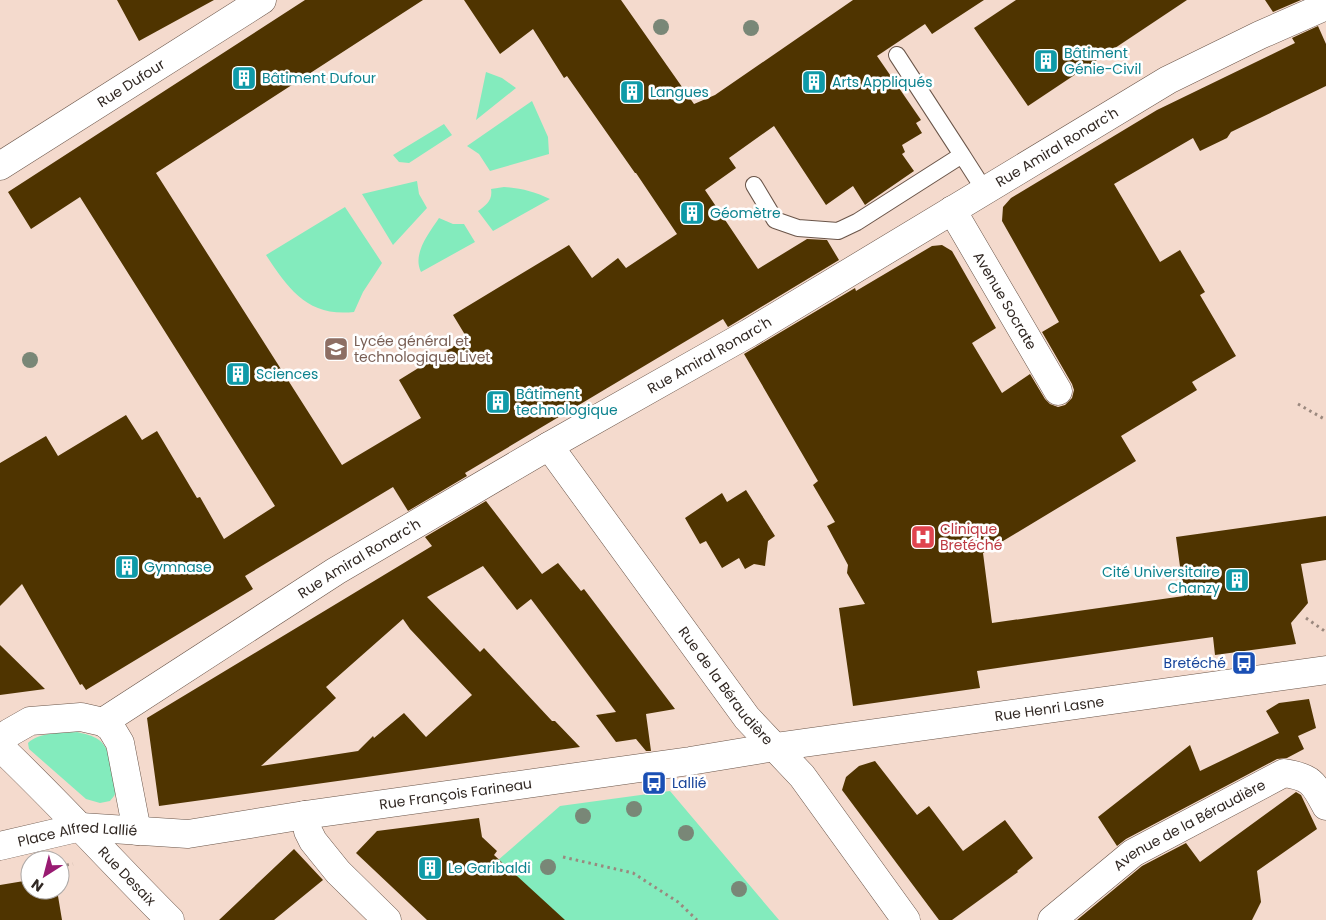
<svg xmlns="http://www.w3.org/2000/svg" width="1326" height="920" viewBox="0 0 1326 920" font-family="Poppins,sans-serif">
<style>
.green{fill:#83ebbd}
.building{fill:#4f3400;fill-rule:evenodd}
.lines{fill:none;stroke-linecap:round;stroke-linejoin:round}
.service-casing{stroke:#6a5549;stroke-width:18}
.minor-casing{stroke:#6a5549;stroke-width:29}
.tertiary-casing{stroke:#6a5549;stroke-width:29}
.path{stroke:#9a887e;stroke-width:3;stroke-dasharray:2.5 4;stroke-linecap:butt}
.service{stroke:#fff;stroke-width:16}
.minor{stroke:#fff;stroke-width:28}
.tertiary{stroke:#fff;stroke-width:28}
.tree{fill:#798777}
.labels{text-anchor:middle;stroke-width:5;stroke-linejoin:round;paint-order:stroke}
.culture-label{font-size:14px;fill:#0d838f;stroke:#fff;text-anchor:start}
.street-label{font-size:14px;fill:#312823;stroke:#fff}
.education-label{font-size:14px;fill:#785e54;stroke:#fff;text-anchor:start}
.health-label{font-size:14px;fill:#be3a42;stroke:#fff;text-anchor:start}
.transit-label{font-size:14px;fill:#164399;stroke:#fff;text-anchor:end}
</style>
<rect width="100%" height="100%" fill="#f4dacd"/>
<!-- green -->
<path class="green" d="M486,72l16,6 14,10 -40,32z
M532,101l16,36 1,17 -59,17 -11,-17 -12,-8z
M444,124l8,11 -43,28 -10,-1 -6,-7z
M417,181l2,13 8,14 -34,37 -31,-51z
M504,187c17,1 31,5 46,12l-57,32 -15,-20c8,-6 15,-11 13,-22z
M345,207l37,56 -19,29 -9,20c-46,5 -65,-22 -88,-57z
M439,218l14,6h11l11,18 -54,30c-9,-18 8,-39 18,-54z
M77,732c8,2 15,3 22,8 11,7 21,43 16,54 -1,3 -4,5 -5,7l-10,2 -14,-4 -57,-50 -1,-6c11,-11 34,-10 49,-11z
M670,791l109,129h-217l-65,-59 63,-55z"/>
<!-- building -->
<path class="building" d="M117,0h97l-75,41z
M305,0h118l-267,173 186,292 79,-47 -22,-38 68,-42 -14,-23 116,-70 23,33 26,-20 8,10 51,-34 -41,-61h-1l-68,-97 -3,2 -31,-49 -33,25 -36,-54h157l73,104 21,-9 138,-95h131l-52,34 -7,-10 -48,32 44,64 -5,3 6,10 -20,12 3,7 -3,2 12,17 -45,31 -4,3 -12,-19 -27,19 -52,-79 -45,32 7,10 -31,22 53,79 49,-30 20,1 12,20 -111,67 -5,-8 -258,154 2,3 -59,35 -15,-24 -148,89 8,13 -167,101 -4,-6 -2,1 -58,-101 -22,22v-143l46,-27 12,20 68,-41 16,25 15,-9 40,67 3,-1 24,42 51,-33 -195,-309 -49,32 -23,-37z
M1016,0h171l-159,106 -54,-78z
M1265,0h36l-28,12z
M1318,26l8,18v42l-95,46 -4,6 -27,13 -7,-13 -79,46 46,78 20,-12 25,42 -5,3 36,61 -44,26 5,8 -76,46 15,25 -153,92 9,70 192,-27 -8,-59 150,-21v44l-25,4 7,39 -17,20 5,21 -81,11 -2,-18 -57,8 -179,26 3,17 -127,18 -14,-98 26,-4 -18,-31 1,-8 -21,-39 8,-4 -22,-37 5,-4 -74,-127 111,-66 1,3 76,-45 10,-1 10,6 44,77 -24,15 30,50 28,-19 15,25 5,5 8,3 7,-2 7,-7 2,-8 -2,-6 -30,-52 17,-10 -57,-101 1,-14 8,-9 146,-88 138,-67 -3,-5z
M746,490l29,46 -7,5 -3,25 -11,-2 -9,5 -6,-11 -17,10 -16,-27 -6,3 -15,-26 37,-25 5,9z
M486,501l56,73 16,-11 23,28 3,-2 91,120 -29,5 5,37h-5l-10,-12 -20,3 -20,-27 20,-3 -51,-68 -34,-45 -14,11 -34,-44 -56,31 53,55 4,-4 68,73h3l25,26 -421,59 -12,-88 285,-172 -7,-9zM403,619l7,10 62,66 -46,42 -22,-24 -30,25 -1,-2 -15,15 -97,15 75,-68 -10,-11z
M0,645l45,44 -45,6z
M1309,699l7,29 -18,8 6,13 -17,9 -10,1 -151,80 -9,7 -19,-29 92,-72 10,26 79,-38 -13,-22 13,-8z
M875,761l42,54 12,-9 34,45 42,-31 28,38 -16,13 1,1 -66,48h-13l-97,-130 4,-13 13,-11z
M1296,792l5,3 16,34 -60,42 4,31 -9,18h-175l65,-54 44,-23 14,19z
M479,818l3,19 15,14 -3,4 71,65h-138l-71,-67 21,-22z
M294,849l29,31 -49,40h-55z
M30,880v10h27l5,30h-62v-35z"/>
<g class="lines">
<defs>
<path id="service" d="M962,155l23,36
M754,185l21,35 23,8 40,3 19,-9 105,-67 -65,-100"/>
<g id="minor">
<path id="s1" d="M0,166l262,-166"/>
<path id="s2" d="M952,210l106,181"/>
<path id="s3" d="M549,446l198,272 55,58 104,144"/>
<path id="s4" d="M103,722l233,-151 213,-125 200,-113 419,-253 92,-45 66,-29"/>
<path d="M305,815l3,16 5,10 25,31 49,48"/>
<path id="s5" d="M1052,920l81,-67 151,-80c27,4 30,10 42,33"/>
</g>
<g id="tertiary">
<path d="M0,744l9,-11 21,-12 51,-4 22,5 8,6 9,15 17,88"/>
<path id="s6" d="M0,747c59,56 113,116 170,173"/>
<path id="s7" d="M0,846l81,-19 107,7 117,-19 385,-54 85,-14 551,-77"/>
</g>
</defs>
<!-- service casing -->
<use href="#service" class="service-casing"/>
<!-- minor casing -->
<use href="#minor" class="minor-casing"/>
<!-- tertiary casing -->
<use href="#tertiary" class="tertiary-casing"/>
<!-- path -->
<path class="path" d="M1298,404l28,16
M1306,618l20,14
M563,857l70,16 45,29 19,18
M60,866l13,-2"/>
<!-- service -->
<use href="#service" class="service"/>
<!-- minor -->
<use href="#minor" class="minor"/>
<!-- tertiary -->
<use href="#tertiary" class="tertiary"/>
</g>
<!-- trees -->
<g class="tree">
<circle cx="661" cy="27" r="8"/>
<circle cx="751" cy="28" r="8"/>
<circle cx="30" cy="360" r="8"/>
<circle cx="634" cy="809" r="8"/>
<circle cx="583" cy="816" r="8"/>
<circle cx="686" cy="833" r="8"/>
<circle cx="548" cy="867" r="8"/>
<circle cx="739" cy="889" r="8"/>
</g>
<!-- icons -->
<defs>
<symbol id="building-square" viewBox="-11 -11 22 22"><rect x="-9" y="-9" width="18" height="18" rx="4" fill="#0f9aa8" stroke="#fff"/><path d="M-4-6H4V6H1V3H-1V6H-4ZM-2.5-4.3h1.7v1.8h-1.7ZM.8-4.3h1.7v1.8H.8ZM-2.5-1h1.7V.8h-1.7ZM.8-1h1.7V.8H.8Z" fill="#fff"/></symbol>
<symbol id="school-square" viewBox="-11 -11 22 22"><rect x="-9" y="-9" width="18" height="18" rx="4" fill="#8d6e63" stroke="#fff"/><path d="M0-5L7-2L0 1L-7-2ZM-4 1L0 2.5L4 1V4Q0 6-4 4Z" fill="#fff"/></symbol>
<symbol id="hospital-square" viewBox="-11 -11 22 22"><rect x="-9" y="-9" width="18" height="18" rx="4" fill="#e0444e" stroke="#fff"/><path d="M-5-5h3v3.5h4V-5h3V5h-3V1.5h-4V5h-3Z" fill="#fff"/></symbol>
<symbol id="bus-square" viewBox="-11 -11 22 22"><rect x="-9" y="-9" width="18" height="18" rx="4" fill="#1a4fb4" stroke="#fff"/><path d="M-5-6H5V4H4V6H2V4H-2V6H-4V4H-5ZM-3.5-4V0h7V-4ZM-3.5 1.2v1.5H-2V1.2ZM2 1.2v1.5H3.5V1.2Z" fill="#fff"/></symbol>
</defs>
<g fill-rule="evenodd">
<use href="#building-square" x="1032" y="47" width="28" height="28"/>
<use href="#building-square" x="230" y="64" width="28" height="28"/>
<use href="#building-square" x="800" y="68" width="28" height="28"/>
<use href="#building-square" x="618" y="78" width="28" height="28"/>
<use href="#building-square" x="678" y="199" width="28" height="28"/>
<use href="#school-square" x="322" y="335" width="28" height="28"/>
<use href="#building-square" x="224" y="360" width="28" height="28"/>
<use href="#building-square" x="484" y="388" width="28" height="28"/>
<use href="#hospital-square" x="909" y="523" width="28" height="28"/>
<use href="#building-square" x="113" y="553" width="28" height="28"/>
<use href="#building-square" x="1223" y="566" width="28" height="28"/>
<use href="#bus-square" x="1230" y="649" width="28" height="28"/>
<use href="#bus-square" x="640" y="769" width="28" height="28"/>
<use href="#building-square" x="416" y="854" width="28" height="28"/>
</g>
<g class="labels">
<!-- culture labels -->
<g class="culture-label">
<text x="1064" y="58">Bâtiment<tspan x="1064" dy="16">Génie-Civil</tspan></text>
<text x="262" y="83">Bâtiment Dufour</text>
<text x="832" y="87">Arts Appliqués</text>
<text x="650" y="97">Langues</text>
<text x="710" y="218">Géomètre</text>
<text x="256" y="379">Sciences</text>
<text x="516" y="399">Bâtiment<tspan x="516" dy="16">technologique</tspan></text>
<text x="144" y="572">Gymnase</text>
<text x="1220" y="577" text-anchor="end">Cité Universitaire<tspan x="1220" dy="16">Chanzy</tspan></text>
<text x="448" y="873">Le Garibaldi</text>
</g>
<!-- street labels -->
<g class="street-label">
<text dy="5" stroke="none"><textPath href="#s1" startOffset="155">Rue Dufour</textPath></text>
<text dy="5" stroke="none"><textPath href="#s4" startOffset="1114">Rue Amiral Ronarc'h</textPath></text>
<text dy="5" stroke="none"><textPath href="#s2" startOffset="105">Avenue Socrate</textPath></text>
<text dy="5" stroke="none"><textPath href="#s4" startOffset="709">Rue Amiral Ronarc'h</textPath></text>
<text dy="5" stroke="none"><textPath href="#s4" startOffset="304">Rue Amiral Ronarc'h</textPath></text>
<text dy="5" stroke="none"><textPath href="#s3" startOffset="298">Rue de la Béraudière</textPath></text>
<text dy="5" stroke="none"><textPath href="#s7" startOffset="1061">Rue Henri Lasne</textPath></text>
<text dy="5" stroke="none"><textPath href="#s7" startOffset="461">Rue François Farineau</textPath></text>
<text dy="5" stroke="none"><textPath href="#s5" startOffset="168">Avenue de la Béraudière</textPath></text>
<text dy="5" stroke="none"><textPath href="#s7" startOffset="79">Place Alfred Lallié</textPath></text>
<text dy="5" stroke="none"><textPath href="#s6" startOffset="181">Rue Desaix</textPath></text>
</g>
<!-- education labels -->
<g class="education-label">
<text x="354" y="346">Lycée général et<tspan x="354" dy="16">technologique Livet</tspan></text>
</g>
<!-- health labels -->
<g class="health-label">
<text x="940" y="534">Clinique<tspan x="940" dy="16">Bretéché</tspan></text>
</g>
<!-- transit labels -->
<g class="transit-label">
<text x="1226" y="668">Bretéché</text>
<text x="672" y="788" text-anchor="start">Lallié</text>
</g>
</g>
<!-- north arrow -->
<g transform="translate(45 875) rotate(216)"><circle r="24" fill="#ffffff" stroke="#ada9a7"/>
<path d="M0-4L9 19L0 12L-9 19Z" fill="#991b72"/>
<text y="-8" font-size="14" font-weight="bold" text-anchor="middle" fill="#312823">N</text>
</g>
</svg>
